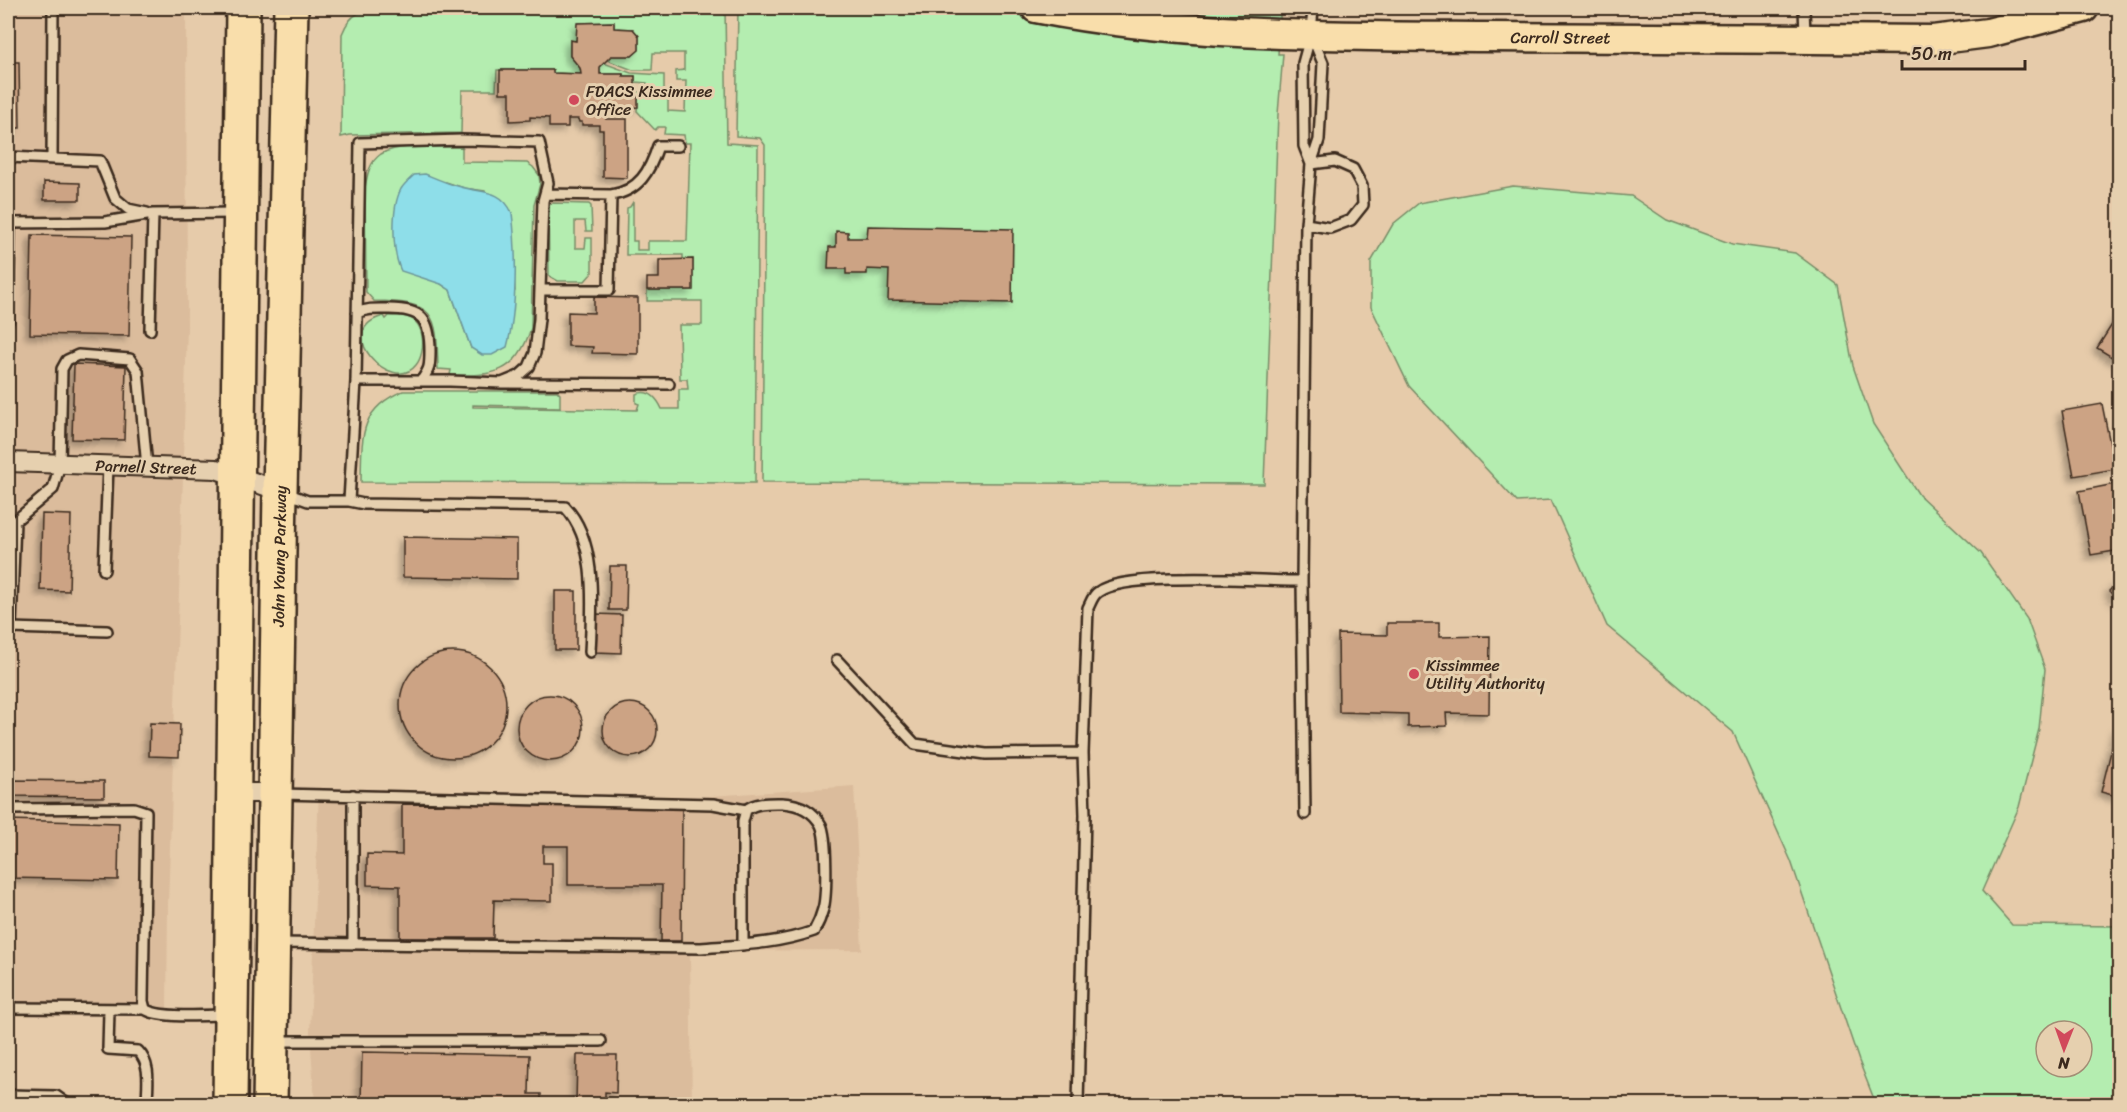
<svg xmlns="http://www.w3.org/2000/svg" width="2127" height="1112" viewBox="0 0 2127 1112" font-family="Sriracha,sans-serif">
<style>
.built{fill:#dbbc9c}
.green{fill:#b4edb0;stroke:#788c67;stroke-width:1.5;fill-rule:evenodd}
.water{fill:#8edee9;stroke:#6d9698;stroke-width:1.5}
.building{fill:#cca384;stroke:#3b2a1e;stroke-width:1.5;filter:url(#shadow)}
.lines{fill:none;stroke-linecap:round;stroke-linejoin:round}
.lane-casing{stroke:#3b2a1e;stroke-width:14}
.street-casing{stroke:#3b2a1e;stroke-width:22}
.primary-casing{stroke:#3b2a1e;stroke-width:33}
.highway-casing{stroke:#3b2a1e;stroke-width:38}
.lane{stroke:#e6d0af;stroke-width:9}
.street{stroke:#e6d0af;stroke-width:18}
.primary{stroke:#f9deab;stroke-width:28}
.highway{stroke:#f9deab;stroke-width:33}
.poi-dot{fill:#d1495b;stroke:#e6d0af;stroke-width:2}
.labels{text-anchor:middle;stroke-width:6;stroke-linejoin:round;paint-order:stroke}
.street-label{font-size:16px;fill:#3b2a1e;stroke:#e6d0af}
.poi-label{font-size:16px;fill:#3b2a1e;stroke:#e6d0af;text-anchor:start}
</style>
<defs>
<filter id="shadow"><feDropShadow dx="-4.5" dy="4.5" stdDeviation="3" flood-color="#0004"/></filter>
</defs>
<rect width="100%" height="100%" fill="#e6cbaa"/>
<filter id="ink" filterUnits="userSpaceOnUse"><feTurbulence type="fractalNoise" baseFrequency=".0167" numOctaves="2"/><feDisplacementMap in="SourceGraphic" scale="12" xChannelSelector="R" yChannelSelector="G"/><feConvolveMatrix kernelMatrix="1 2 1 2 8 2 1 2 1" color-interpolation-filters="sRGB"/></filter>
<g filter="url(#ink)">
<!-- built -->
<path class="built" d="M8,8h178l1,319 -4,132 -175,-6z
M8,472l175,6 -15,426 -1,106 -159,-5z
M854,786l8,164 -172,1 2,153h-377l-5,-71 9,-245 379,9z"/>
<!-- green -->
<path class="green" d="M387,8h338l2,135 31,2 -3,338 -394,-1c1,-43 -3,-73 42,-91h154l3,3v13l-87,-2v2l164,3 2,-6 -3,-1v-9c13,-5 21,4 26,15h17v-20h9l-1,-10h-7l-1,-54h23v-24h-55v-11h45l1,-31 -10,1v-5h-57l1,-47 3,-1 3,-5v39h4v9h11v-9h39l3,-98h-5l-1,-8 -20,-1 1,-7h-7l-3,3 -18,-19 1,-15h-3v-4h12v-9l-12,-1v-6h-12v-2h-23v-7l4,-4 27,10 33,2v19l4,1v16l17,1 1,-31h-10v-10l8,-1v-17h-31l-1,17h-19l-26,-10 4,-4h21l7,-6v-14l-6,-7 -19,-1v-6l-36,1 -2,18h-6v15l10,12 1,6 -28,-1 -1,-3h-55l-1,20h-34l-1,43 -111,2 -9,2 1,-103c9,-24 22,-24 45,-26z
M738,8h251l81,16 209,18 -1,12h5l-5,60 -14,370 -502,-2 3,-337 -5,-7 -24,-2z
M1091,8h189v15z
M462,147v15l65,1 6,4 6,8 1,9 -6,21 -3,123c-14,46 -38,48 -81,47l1,-5 -13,-1c-1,-58 -3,-67 -64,-68l-8,-9 -1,-104c2,-12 4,-26 16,-34 18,-11 59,-7 81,-7zM446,182l18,6 21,3 29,84 1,16 -44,57 -21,-58 -9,-6z
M1513,186l118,10 36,24 65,24 63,9 43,32 15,81 20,58 46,71 62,58 46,66 18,50 -6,60 -20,78 -37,84 30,34 107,1v178h-243l-17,-43 -68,-200 -58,-129 -126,-106 -56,-126 -34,2 -108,-116 -38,-79v-45l22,-38 26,-21zM2046,1031h36v36h-36z
M552,203l37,1 2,2 1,25h-6l-1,-10h-10v27h10l1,-10h6v35l-7,8h-27l-9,-5 -1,-70z
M384,316l2,3 3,-3c5,0 13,-1 18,1 19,5 19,36 9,48 -24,31 -86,-36 -32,-49z"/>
<!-- water -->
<path class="water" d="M425,174c12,5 23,10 36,13 21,6 41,2 51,26 5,39 5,97 -5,134l-15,8h-10l-11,-7 -21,-58 -9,-6 -40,-13c-9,-19 -10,-63 0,-82 3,-5 9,-10 13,-14z"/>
<!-- building -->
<path class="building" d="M614,22v6l19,1 6,7v14l-7,6h-21l-11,11v7h23v2h12v20h3v11l-32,2v10h21v59l-24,-1v-47h-4v-5h-17v-3h-3l-1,-3h-10v8h-19v-9l-19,-1v3l-20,1v-28h-10v-23h53v3l28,1 -1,-6 -10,-12v-16l6,1 1,-18z
M8,62h11l1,66h-12z
M44,182l36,1v17h-36z
M868,226l145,3 -1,74 -124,-3 1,-30 -22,-1v5h-21v-5h-18l1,-22h7v-16l12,1v6h19z
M32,235l99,2 -2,99 -99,-2z
M693,259v31h-46v-12h12v-18z
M594,297l44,1v56l-46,-1 1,-6 -25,-1v-34l26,1z
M2120,312v50l-23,-14z
M74,364l52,2 -2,74 -52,-1z
M2102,404l13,65 -41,7 -12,-65z
M2120,483v67l-29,5 -12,-64z
M42,514l29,1 -2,76 -29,-1z
M403,537l114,2v40l-114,-2z
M610,566h17l-1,44h-17z
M2120,580v22l-11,-11z
M555,591h21v59h-21z
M597,614l25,1 -1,38 -25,-1z
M1387,623h52v14l51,-1 -1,78 -43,-1 1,13 -39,1v-13l-69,-2 -1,-78 49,1z
M400 705a53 53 0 1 1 106 0a53 53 0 1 1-106 0Z
M517 728a33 33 0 1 1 66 0a33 33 0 1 1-66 0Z
M603 730a27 27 0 1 1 54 0a27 27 0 1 1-54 0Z
M150,723l30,1 -1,33 -30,-1z
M2117,727l3,1v69l-19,-5z
M8,780l96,1v16l-96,-1z
M402,804l280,1 -1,136h-20l1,-56h-94v-39h-25v17h9v38l-58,-1 -1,38h-93v-52l-33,-1v-31l35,1z
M8,820l111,3 -1,57 -110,-2z
M362,1052l168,3 -1,39h12v10h-180z
M577,1055h40l-1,38 -11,-1v12h-29z"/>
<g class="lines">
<defs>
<path id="lane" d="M1804,8l1,27
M8,157l92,4 15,37 13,11 19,4
M52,158l1,-150
M1311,164l-7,-18 -1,-83 8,-29 2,-26
M545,194l66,1
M1306,224l24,4 21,-8 12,-15 -1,-19 -9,-17 -18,-8 -24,3
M540,290h69l2,-95c28,-4 39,-24 47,-49h20
M357,313c11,-5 20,-4 32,-4 33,0 41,10 41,42 0,15 0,18 -9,30
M8,321l2,-98 95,-1 48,-8
M150,330l3,-116 82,-1
M505,383l164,1
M286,493l22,8h41l7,-120 4,-238 102,-3 77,2 9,41 -5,18 -4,118 -4,34 -6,14 -10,9 -17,7 -52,-2h-94
M349,501l15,3 201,3c33,34 27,101 25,145
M104,570l4,-104
M107,631l-96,-3 4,-107 38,-32 7,-25 2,-95 5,-9 11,-5 52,4 8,12 9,96
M837,660l78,84 71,10 97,-1
M280,794l433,10 33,6
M8,809l126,-1 12,4 -3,189 2,8c13,10 63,6 81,6
M1305,814l-3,-233 4,-357 5,-60 8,-24 4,-77 -10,-24
M277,943l424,5c38,-3 77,-4 113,-17 4,-7 7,-14 9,-22 4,-13 4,-72 -2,-84 -8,-15 -23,-21 -39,-22 -12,0 -26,-1 -36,7l-3,11v124
M353,944v-149
M8,1008l137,1
M109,1010l-1,39 30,2c14,14 9,35 9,53
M275,1041h326
M8,1095l48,1 11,8
M1078,1104l7,-289 -2,-62 5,-145c3,-6 5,-13 10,-16 28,-21 163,-11 204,-11"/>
<g id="street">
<path id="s1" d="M8,462l208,7 64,22"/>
<path d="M234,793h40"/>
</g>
<g id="primary">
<path id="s2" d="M1036,8c144,29 300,28 447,29 150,0 300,2 450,3l55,-7 96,-25"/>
</g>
<g id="highway">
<path d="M230,1104l13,-1096"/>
<path id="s3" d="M270,1104l10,-613 11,-483"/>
</g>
</defs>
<!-- lane casing -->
<use href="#lane" class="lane-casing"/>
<!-- street casing -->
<use href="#street" class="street-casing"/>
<!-- primary casing -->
<use href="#primary" class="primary-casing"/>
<!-- highway casing -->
<use href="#highway" class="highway-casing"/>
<!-- lane -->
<use href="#lane" class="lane"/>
<!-- street -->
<use href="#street" class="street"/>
<!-- primary -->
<use href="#primary" class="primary"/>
<!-- highway -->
<use href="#highway" class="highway"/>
</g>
</g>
<!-- markers -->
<g class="poi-dot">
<circle cx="574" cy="100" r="6"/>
<circle cx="1414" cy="674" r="6"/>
</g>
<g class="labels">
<!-- street labels -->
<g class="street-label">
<text dy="6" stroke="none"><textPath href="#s2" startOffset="526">Carroll Street</textPath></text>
<text dy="6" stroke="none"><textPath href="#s1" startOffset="138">Parnell Street</textPath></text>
<text dy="6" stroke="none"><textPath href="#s3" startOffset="548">John Young Parkway</textPath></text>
</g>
<!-- poi labels -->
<g class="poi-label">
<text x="586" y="97">FDACS Kissimmee<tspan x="586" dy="18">Office</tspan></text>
<text x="1426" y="671">Kissimmee<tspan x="1426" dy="18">Utility Authority</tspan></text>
</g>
</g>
<!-- margin -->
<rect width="2127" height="1112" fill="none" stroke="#e6d0af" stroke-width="30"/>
<rect x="15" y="15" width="2097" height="1082" fill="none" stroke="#3b2a1e" stroke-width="2" filter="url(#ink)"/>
<!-- north arrow -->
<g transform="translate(2064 1049) rotate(181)"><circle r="28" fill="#e6d0af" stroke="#a28e75" stroke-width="1.5"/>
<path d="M0-4.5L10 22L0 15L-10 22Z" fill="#d1495b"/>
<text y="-9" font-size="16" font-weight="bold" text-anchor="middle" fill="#3b2a1e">N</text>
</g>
<!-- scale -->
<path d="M1902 60v9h123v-9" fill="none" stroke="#3b2a1e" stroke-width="3"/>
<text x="1911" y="60" font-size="18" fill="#3b2a1e" stroke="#e6d0af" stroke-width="4.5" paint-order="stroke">50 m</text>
</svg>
